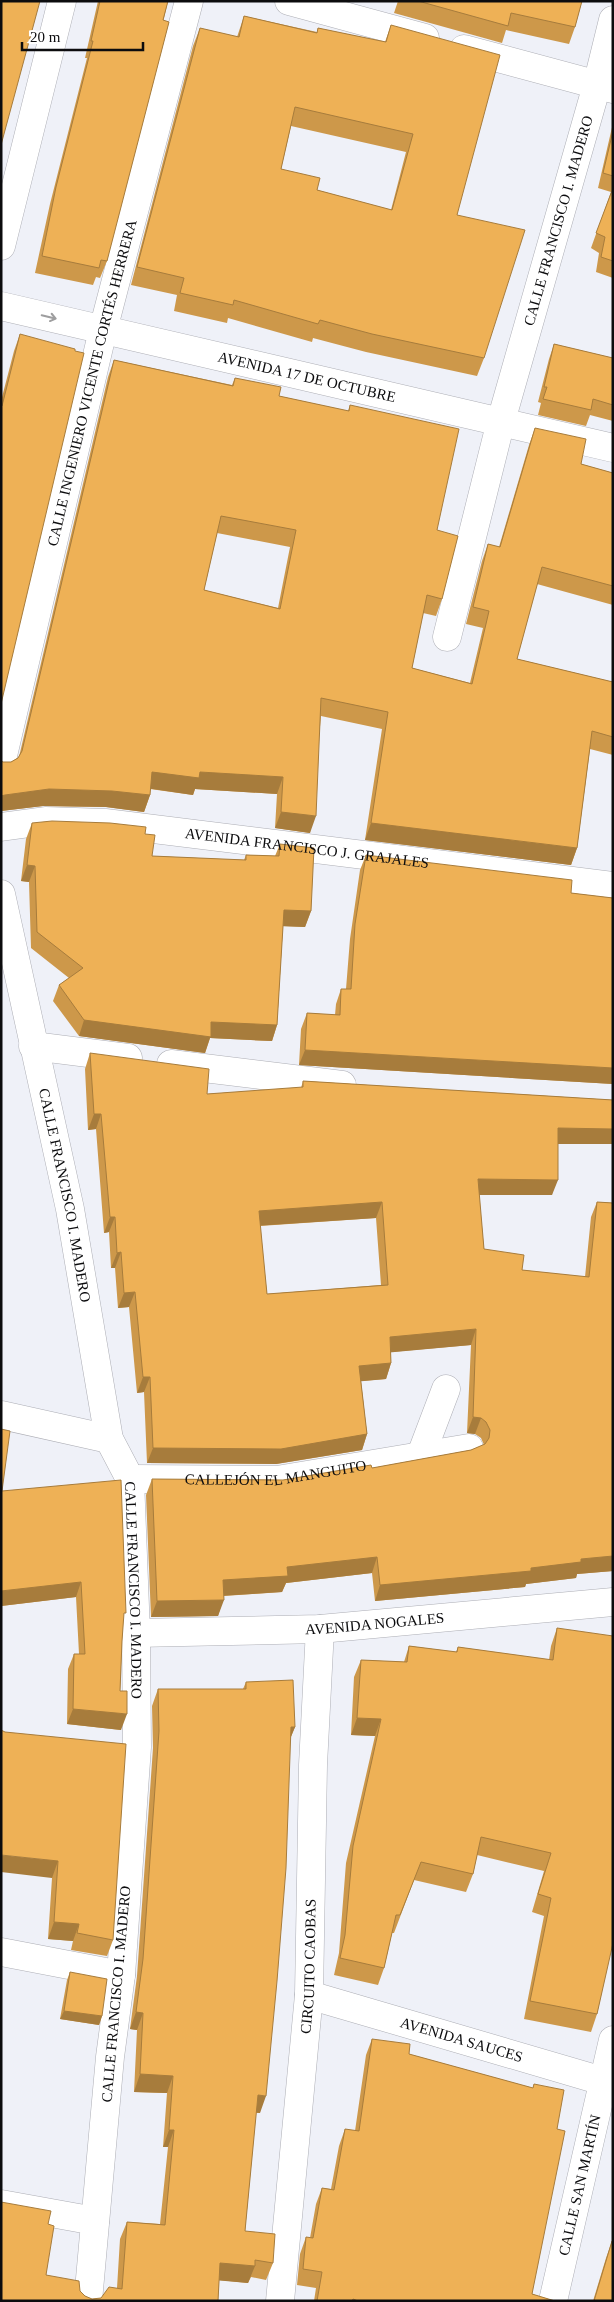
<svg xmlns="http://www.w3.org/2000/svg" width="614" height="2302" viewBox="0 0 614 2302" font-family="'Times New Roman',serif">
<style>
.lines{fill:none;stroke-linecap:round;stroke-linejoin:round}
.minor-casing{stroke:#adaeb5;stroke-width:29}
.minor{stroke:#fff;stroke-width:28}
.wall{fill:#cd984a;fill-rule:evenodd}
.shaded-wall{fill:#a77c3c}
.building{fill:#eeb156;stroke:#a77c3c;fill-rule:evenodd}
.oneway{stroke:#9e9e9f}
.labels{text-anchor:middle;stroke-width:4;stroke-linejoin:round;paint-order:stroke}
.street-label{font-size:15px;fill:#0c0c0e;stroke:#fff}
</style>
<rect width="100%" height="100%" fill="#eff1f8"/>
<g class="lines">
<defs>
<g id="minor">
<path d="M289,1l136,37"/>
<path d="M464,49l149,40"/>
<path d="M1,246l61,-245"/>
<path id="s1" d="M1,306l612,142"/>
<path id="s2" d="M447,637l54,-216 96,-336 16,-65"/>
<path id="s3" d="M1,764l102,-434 86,-329"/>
<path id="s4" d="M1,827l44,-6 60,2 508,63"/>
<path id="s5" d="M1,894l69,315 39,230 21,40 6,154 1,114 -16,228 -11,82 -22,244"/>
<path d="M33,1046l95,12"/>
<path d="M171,1064l171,21"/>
<path d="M1,1415l108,24"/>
<path d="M421,1455l25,-66"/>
<path id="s6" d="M130,1479l147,1 192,-32"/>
<path id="s7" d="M136,1633l184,-4 293,-27"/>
<path d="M1,1952l120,23"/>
<path id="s8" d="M309,1995l304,89"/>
<path d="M1,2204l94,17"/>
<path id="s9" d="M280,2301l29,-306 4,-230 7,-136"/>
<path id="s10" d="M553,2301l60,-261"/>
</g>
</defs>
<!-- minor casing -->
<use href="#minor" class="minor-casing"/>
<!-- minor -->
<use href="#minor" class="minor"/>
</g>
<!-- wall -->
<path class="wall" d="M98,1h70l-61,260 -7,17 -4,-1 -3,8 -58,-12 15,-69 37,-146h-2z
M398,1h184l-7,26 -6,17 -63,-14 -4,13 -108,-30z
M244,16l73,16 1,-4 67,14 6,-17 66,190 27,143 -7,18 -111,-24 -53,-14 -1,4 -84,-24 -1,5 -53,-12 3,-16 -46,-10 62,-239 7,-18 37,9zM291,126l115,26 -15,58 -74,-20 -36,-21z
M613,123v155l-17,-6 3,-19 -8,-5 20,-56 -13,-4z
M20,334l-19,370v-303l13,-50z
M554,344l59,14v63l-23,-6 -4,11 -48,-11 3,-12 -3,-1 11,-43z
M114,360l118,25 3,-7 44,18 69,15 2,-6 87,125 5,69 -6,17 -13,-3 -11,55 58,15 13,-55 -17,-4 16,-63 6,-17 11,3 30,-102 6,-17 46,36 32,9v132l-76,-21 -20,75 96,23v73l-23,-6 -13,99 -6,17 -206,-25 17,-111 -61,-13 -11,117 -35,-5 2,-34 -82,-5 -2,6 -43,-6v6l-6,17 -38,-5 -63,-1 -42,5v-50l2,1h8l8,-5 89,-380zM217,533l73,14 -12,61 -74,-18z
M32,823l113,11 7,22 92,4 2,-5 29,1 5,-12 31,67 -6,16 -22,-1 -6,99 -5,16 -62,-3 -5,15 -126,-17 -26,-35 6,-16 10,-7 -38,-30 -2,-66 -8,-1 5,-42z
M366,855l205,38 42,5v186l-314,-19 2,-36 6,-16 28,2 1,-11 5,-15h5l4,-50 10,-69z
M90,1053l117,41 94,-6 2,-7 310,19v44h-55l-6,51h-73l5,54 38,21 63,7 6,-60 6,-15 16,1v368l-36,3 -1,4 -50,6 -1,3 -150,14 -3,-28 -86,10 -4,9 -58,4 -6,20 -67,1 -5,-122 6,-16 131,1 89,-12 99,-18 13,-5 -3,-7 -6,-4 -8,-1 4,-88 -80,7v11l-5,16 -25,2 6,53 -5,16 -86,14 -129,-1 -3,-71 -7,1 -8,-86 -11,1 -3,-40h-4l-2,-36 -5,1 -8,-104 -8,1 -3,-61zM376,1218l5,67 -114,9 -7,-68z
M1,1429l1,62 121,129 -1,21 -2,50 1,39 -54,-6 1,-55 6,-15h5l-3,-57 -75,9z
M557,1628l54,320 -14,66 -6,18 -67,-13 20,-103 -12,-4 12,-41 -67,-16 -4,19 -7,18 -52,-12 -20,53h-2l-8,35 -6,17 -44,-10 5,-22 7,-90 29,-127 -24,-1 3,-58 7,-17 43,2 5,-16 47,6 2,-5 91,13 2,-14z
M246,1682l49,45 -5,12 -30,374h-4l-11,118 28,32 -7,17 -15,-3 -3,6 -29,-3 -1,21h-217l47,-77 -2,51 34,16 5,5 7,3 9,-1 16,-10 3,-49 7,-17 33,2 8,-77h-5l4,-54 -33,-1 3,-62 -7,-1 7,-53 16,-228 -1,-42 6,-17h85z
M1,1730l112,210 -6,16 -36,-6 2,-9 -25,-2 4,-61z
M70,1972l32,44 -3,9 -39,-6 7,-39z
M372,2039l37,15 124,34 1,-4 23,45 -25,165 23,7h-241l2,-13 -19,-3 3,-31 6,-17 4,1 6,-34 6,-16 9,1 8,-43 6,-17 10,2 11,-76z
M612,2241l1,60h-20l13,-43z"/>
<!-- shaded-wall -->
<path class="shaded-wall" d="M152,772h48l83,5 -6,17 -82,-5 -2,6 -47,-7z
M49,789l63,2 38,4 -6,17 -38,-5 -63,-1 -42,5v-15l4,-1z
M281,812l35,4 -6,17 -35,-5z
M371,823l206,25 -6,17 -206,-25z
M27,865l8,1 -6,16 -8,-1z
M284,910l27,1 -6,16 -27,-1z
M84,1020l127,2 66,3 -5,16 -62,-3 -5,15 -126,-17z
M305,1050l308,18v16l-314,-19z
M94,1114h7l-5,15 -8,1z
M558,1128l55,1v15h-61z
M478,1179l80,1 -6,15h-80z
M382,1202l-6,16 -123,8 6,-15z
M110,1217h5l-6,15 -5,1z
M121,1252l-6,16h-4l6,-15z
M135,1292l-6,15 -11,1 6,-15z
M476,1329l-5,16 -87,8 6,-16z
M391,1363l-5,16 -33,3 6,-16z
M143,1377h7l-6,15 -7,1z
M473,1417l8,1 -6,16 -8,-1z
M367,1434l-5,16 -86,14 -129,-1 6,-15z
M613,1556v15l-36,3 -1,4 -50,6 -1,3 -150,14 5,-16 151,-17 50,-9z
M377,1557l-5,16 -86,10 -4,9 -64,4 5,-16 64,-13z
M81,1582l-5,15 -75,9v-15z
M224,1600l-6,16 -67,1 6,-16z
M73,1709l54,5 -6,16 -54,-6z
M357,1718l24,1 -6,17 -24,-1z
M291,1727h4l-7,17z
M1,1855l57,6 -6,17 -51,-6z
M54,1922l25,2 -6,17 -25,-2z
M64,2011l38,5 -3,9 -39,-6z
M136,2012l7,1 -6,17 -7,-1z
M140,2074l33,2 -6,17 -33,-1z
M258,2095l8,1 -6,17 -8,-1z
M169,2130h5l-6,17h-5z
M220,2263l35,3 -7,17 -34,-3z"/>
<!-- building -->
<path class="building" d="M1,1h39l-39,144z
M100,1h68l-5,19 6,2 -62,239 -6,-1 -2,8 -57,-12 14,-69 37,-146h-2z
M418,1h164l-7,26 -64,-14 -3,13z
M244,16l73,17 1,-5 68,14 5,-17 109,30 -43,160 68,15 -41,128 -112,-24 -52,-14 -2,4 -84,-24 -1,5 -53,-12 4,-15 -47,-11 63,-239 39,9zM295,107l118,27 -21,76 -75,-20 3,-12 -39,-9z
M613,131v45l-10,-3z
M613,188v73l-12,-4 4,-20 -9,-4z
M20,334l55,15v2l9,2 -83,351v-299l1,1z
M554,344l59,14v47l-20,-6 -2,11 -48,-11 4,-12h-3z
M114,360l119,26 2,-8 46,9 -2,9 70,15 1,-6 109,24 -22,101 21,6 -16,63 -15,-4 -15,73 60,16 17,-73 -16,-4 15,-63 12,3 35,-119 51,11 -5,25 32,9v113l-71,-19 -25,92 96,23v55l-21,-6 -15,117 -206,-25 17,-111 -67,-14 -5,118 -35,-4 2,-35 -83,-5 -1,6 -47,-6 -2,23 -38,-4 -63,-2 -44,6 -4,1v-35l2,1h8l7,-4 4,-7zM221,516l75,14 -16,79 -76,-19z
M52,821l58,2 36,4 -1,7 10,1 -3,21 94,4v-5l33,1 1,-12 34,4 -3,63 -27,-1 -7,115 -66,-3v15l-127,-17 -25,-35 24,-17 -46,-36 -2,-66 -8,-1 5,-42z
M366,855l206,25 -1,13 42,5v170l-308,-18 2,-37 33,2 1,-26h10l4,-65z
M90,1053l119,16 -2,25 96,-7v-6l310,19v29l-55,-1v52l-80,-1 6,70 40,6 -2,15 67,7 8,-75 16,1v353l-32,3v3l-50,6v3l-151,14 -3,-28 -90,10 1,9 -65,4 1,20 -67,1 -5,-122 131,1 88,-15 1,3 99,-18 14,-6 4,-6 1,-8 -4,-8 -5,-4 -8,-1 3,-88 -86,8 1,26 -32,3 8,68 -86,15 -128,-1 -3,-71h-7l-8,-85 -11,1 -3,-41 -4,1 -2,-36h-5l-9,-103h-7zM382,1202l6,83 -121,9 -8,-83z
M1,1429l9,2 -8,60 119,-11 5,133h-2l-2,28 -2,50h7v23l-54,-5 1,-55h11l-4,-72 -80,9z
M557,1628l56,8v307l-16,71 -67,-13 21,-103 -13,-4 13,-41 -70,-16 -8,37 -52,-12 -21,53h-4l-12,53 -44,-10 5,-23 8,-89 28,-127 -24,-1 4,-58 46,2 2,-16 48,6 1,-5 95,13z
M293,1680l2,47h-4l-5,141 -9,113 -11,115 -8,-1 -13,136 30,3 -2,29 -18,-3v6l-35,-3 -2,38h-217v-99l50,9 -3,13 6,2 -8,49 33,6 1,10 5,5 7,3 9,-1 8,-11 13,2 5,-67 38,3 9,-95h-5l4,-54 -33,-2 3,-61 -7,-1 7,-53 16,-228 -1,-42h88v-7z
M1,1730l4,2 121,12 -13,196 -36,-7 2,-9 -25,-2 4,-61 -57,-6z
M70,1972l37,7 -5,37 -38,-5z
M372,2039l38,5 -1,10 124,34 1,-4 30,6 -7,39 8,2 -33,163 23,7h-197l-5,-2 -1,2h-35l5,-29 -19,-3 3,-32 7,1 9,-50 12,2 11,-61 14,2z
M612,2241l1,1v59h-19z"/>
<!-- one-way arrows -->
<defs><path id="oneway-shaft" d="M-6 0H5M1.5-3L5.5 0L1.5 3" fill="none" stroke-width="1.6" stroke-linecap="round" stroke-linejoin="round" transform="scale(1.25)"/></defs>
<use class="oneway" href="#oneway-shaft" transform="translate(49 317) rotate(13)"/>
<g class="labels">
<!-- street labels -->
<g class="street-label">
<text dy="5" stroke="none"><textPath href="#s2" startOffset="431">CALLE FRANCISCO I. MADERO</textPath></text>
<text dy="5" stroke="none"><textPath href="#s1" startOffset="314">AVENIDA 17 DE OCTUBRE</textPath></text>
<text dy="5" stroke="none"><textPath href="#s3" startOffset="392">CALLE INGENIERO VICENTE CORTÉS HERRERA</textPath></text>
<text dy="5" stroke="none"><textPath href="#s4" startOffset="308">AVENIDA FRANCISCO J. GRAJALES</textPath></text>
<text dy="5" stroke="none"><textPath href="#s5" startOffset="308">CALLE FRANCISCO I. MADERO</textPath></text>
<text dy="5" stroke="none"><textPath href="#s6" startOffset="146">CALLEJÓN EL MANGUITO</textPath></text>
<text dy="5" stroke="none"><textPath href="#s5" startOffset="712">CALLE FRANCISCO I. MADERO</textPath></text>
<text dy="5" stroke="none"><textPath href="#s7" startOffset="239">AVENIDA NOGALES</textPath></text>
<text dy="5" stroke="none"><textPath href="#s9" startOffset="336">CIRCUITO CAOBAS</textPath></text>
<text transform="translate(116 1994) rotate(-85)" y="5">CALLE FRANCISCO I. MADERO</text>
<text dy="5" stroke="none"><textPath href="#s8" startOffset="159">AVENIDA SAUCES</textPath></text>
<text dy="5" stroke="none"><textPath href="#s10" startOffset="119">CALLE SAN MARTÍN</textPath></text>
</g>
</g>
<!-- border -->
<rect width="614" height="2302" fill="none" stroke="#0c0c0e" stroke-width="5"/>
<!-- scale -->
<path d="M22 42v8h121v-8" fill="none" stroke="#0c0c0e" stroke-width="2.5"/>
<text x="30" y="42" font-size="15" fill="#0c0c0e" stroke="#ffffff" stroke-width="4" paint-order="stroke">20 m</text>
</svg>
